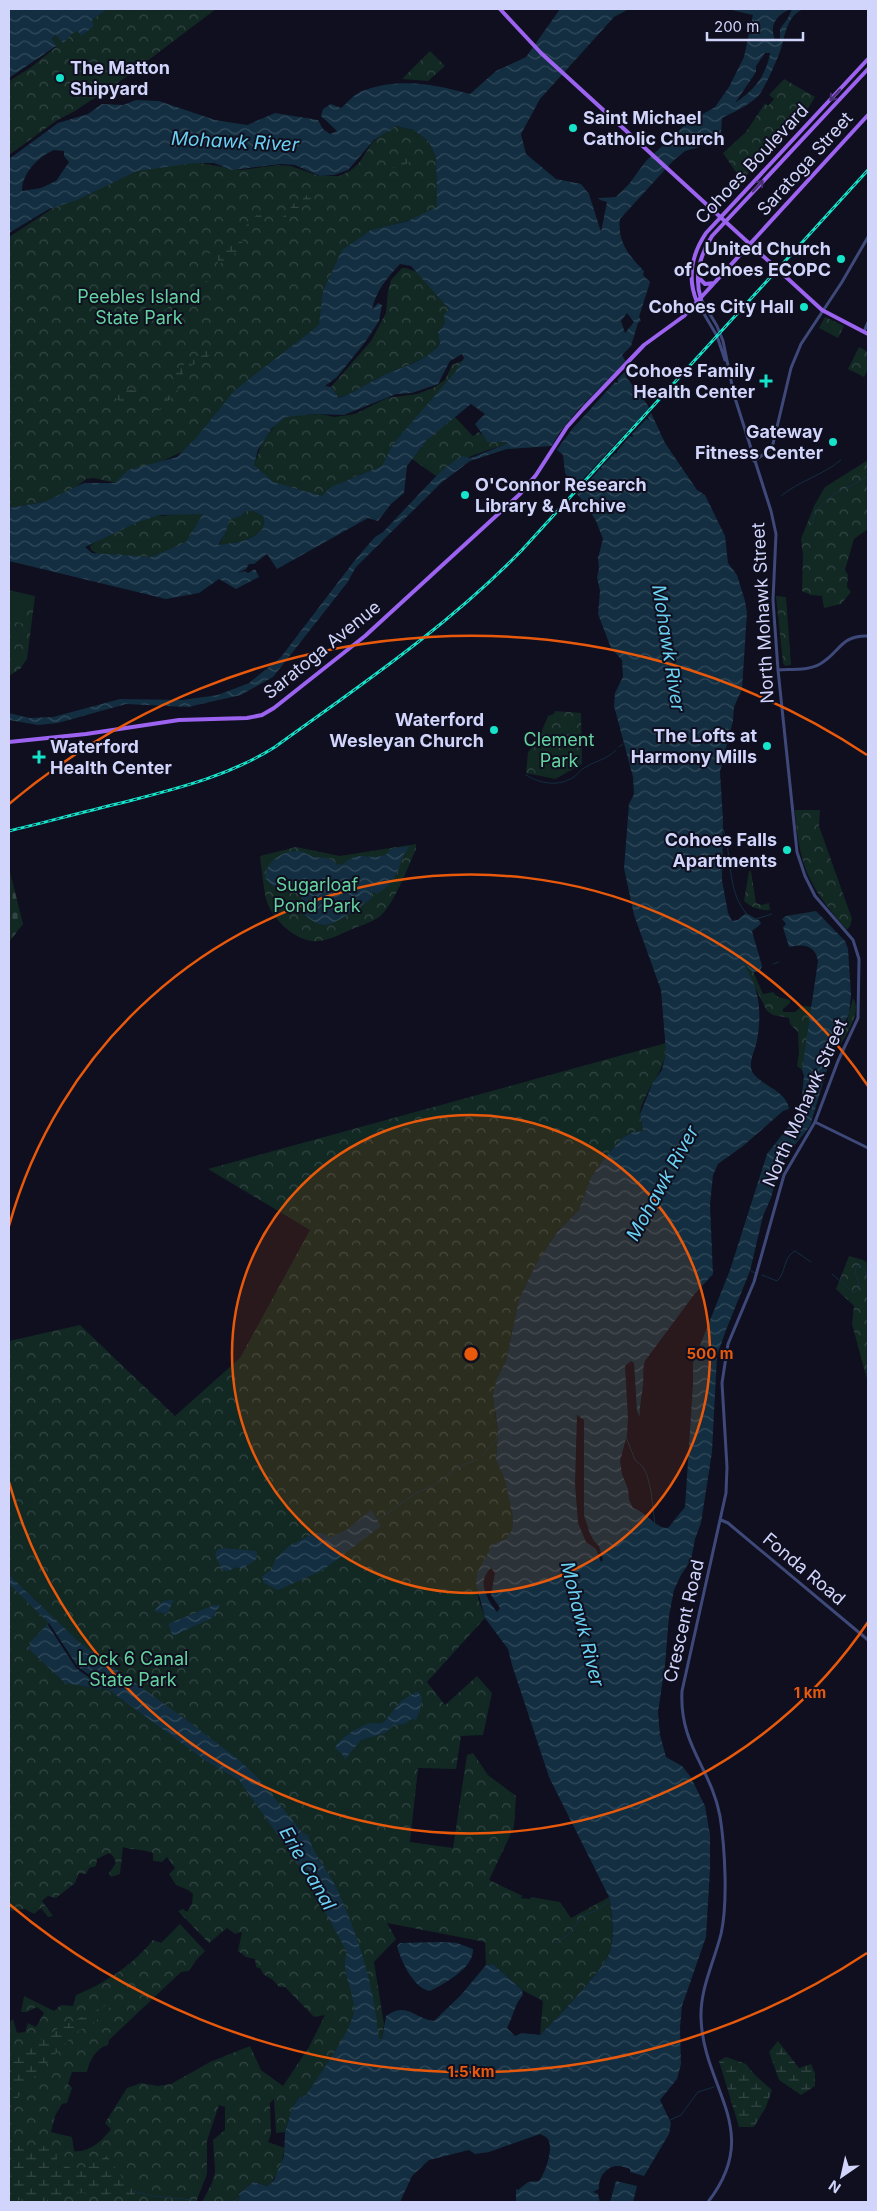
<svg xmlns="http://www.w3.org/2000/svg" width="877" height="2211" viewBox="0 0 877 2211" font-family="Inter,sans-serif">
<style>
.forest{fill:url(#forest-crowns)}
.wetland{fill:url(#wetland-marsh)}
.cemetery{fill:url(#cemetery-stones)}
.pitch{fill:#122823}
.water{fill:url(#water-waves);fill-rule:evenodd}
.pier{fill:#0f0f1f}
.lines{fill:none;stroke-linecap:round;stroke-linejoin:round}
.stream{stroke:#122e40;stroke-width:1}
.minor{stroke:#3e497a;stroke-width:3}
.major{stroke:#9c62f0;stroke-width:4}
.rail-casing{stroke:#15e3ca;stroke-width:3}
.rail{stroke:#0f0f1f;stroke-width:1;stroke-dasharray:4;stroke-linecap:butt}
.oneway{stroke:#473073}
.ring{fill:none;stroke:#e8590c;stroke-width:2.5}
.poi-dot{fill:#15e3ca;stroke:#0f0f1f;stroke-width:2}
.labels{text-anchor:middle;stroke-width:4;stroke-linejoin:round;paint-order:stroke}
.poi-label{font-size:18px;font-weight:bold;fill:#d1d5fb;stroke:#0f0f1f;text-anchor:end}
.street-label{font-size:18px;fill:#d1d5fb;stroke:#0f0f1f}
.park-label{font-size:18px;fill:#64d39f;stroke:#0f0f1f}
.water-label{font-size:19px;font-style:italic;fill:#69d0f1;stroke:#0f0f1f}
.centre{fill:#e8590c;stroke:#0f0f1f;stroke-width:2.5}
.ring-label{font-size:15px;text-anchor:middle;font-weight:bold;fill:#e8590c;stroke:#0f0f1f;stroke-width:4;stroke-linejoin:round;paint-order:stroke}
</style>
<defs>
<pattern id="forest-crowns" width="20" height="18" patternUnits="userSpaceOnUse" patternTransform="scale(1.25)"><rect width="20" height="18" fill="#122823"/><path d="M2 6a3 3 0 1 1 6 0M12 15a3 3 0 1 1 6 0" fill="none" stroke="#334644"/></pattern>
<pattern id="wetland-marsh" width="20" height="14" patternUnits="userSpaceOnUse" patternTransform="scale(1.25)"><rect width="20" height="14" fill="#122823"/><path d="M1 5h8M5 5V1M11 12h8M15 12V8" fill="none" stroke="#334644"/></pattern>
<pattern id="cemetery-stones" width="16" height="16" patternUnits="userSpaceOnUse" patternTransform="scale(1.25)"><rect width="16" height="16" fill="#122823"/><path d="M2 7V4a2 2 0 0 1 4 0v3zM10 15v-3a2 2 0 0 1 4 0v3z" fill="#334644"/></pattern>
<pattern id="water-waves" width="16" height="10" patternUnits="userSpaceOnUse" patternTransform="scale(1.25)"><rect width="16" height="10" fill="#122e40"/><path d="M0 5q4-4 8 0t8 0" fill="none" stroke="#334b5c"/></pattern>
</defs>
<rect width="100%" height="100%" fill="#0f0f1f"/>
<!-- forest -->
<path class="forest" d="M106,9h110l-90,68 -51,34 -19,10 -47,34v-74l21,-13 26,-21 -4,-10 5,-2 34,-8 2,-5 -1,-2z
M430,51l15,15 -17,15 -26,-2z
M784,79l31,18 -12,20 -31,28 -30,36 -19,-28 23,-21 19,-29 3,3 6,-7 -5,-4z
M396,126l18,4 15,12 7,16 1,35 8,20c-29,7 -69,11 -92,31l-33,81 -136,126 -69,32 -21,-5 -8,1 -21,17 -13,5 -43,7v-271l64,-42 42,-21 67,-14 59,10 37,-5 13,1 28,10h20l11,-5 9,-8 13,-20 12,-11z
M402,268c21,0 35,26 47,41l-4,14 -7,9 2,11 -9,12 -53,23 -12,9 -27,11 -8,-11 40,-46 15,-28 2,-22 3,-11z
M825,317l19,9 -6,12 -19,-10z
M859,347l9,5v17l-4,8 -16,-8z
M466,359l2,1 -77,88 -7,18 -32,12 -28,18 -8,1 -74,-21 14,-16 6,-17 13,-18 11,-9 33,-2 16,3 20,-3 32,-16 30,-4 16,-6 12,-8 7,-15z
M454,416l19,20 6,-4 2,2 26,7v3c-21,7 -56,17 -71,32l-24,-17 14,-18z
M868,460v69l-14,10 -9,31 3,5 -1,12 4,5 -10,12 -17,4 -2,-12 -11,-1 -9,-4 1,-35 -2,-17 13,-33 11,-19z
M205,509l-22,50 -85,-5 -7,-4 -1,-4 5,-4 58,-28 10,2z
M246,511h7l11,6c0,5 0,11 -4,15 -10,9 -30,12 -42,14l8,-14 2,-13 13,-3z
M9,590l26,6 -8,63 -7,10 -11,7z
M776,596l10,1 5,68 -6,1 -2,-3z
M555,711l26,2 1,51 -27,15 -29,-6 2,-21 10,-12 10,-24 6,-2z
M795,810h25l-1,16 33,93 -2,7 -3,4c-38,-43 -48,-63 -52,-120z
M416,844v5c-7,16 -23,58 -37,68 -8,6 -21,9 -31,14 -9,4 -19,9 -29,10 -21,3 -46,-21 -52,-39 -4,-15 -5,-31 -7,-46l36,-9 44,9z
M749,871h2l5,32 6,2 7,-2 1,7c-10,1 -19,-3 -26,-9z
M742,962l10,7 11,25 10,-2 5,5 12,3v3l-7,6v3h12l7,-6 11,1 -11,63 -5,-4 2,-13 -1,-21 -8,-8 -1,-6 -16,-3 -6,-4z
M853,998c9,13 -5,34 -12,46l-6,-1 12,-22z
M666,1043c2,27 -20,43 -26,69 -1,5 3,13 3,19l-10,1 -11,6 -19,22 -12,17 -12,33 -21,21 -21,31 -18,37 -13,62 -9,17 -2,36 3,17 -2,29 9,20 8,38 -1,12 -6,9 -13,5 -15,54 7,20 -58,64 18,23 32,-29 15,17 -9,42 -22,1 -5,33 -38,-1 -8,74 43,6 14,-93 6,-2 15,22 28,21 -2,31 -25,53 34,16 -3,2 10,1 1,-2 29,5 11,16 38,-21c3,17 6,37 1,54 -4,17 -56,70 -70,84l3,-34 -21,-11 -29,-26 -7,1 -1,-23 -98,-19 9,16 -22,23 10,62 -2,15 -78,59 -4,-2 -8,12 -7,24 -9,1 -2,-34 -4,4 1,31 -3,8 17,6 -5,21 -11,17 -16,-4 -14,12 1,8h-38l10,-19 3,-11 -2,-32 12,-10v-23l-6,-2 -12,36v33l-11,28h-187v-179l4,-4 4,14 8,-1 3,-9 8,4 8,-14 -7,-6 -10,5h-6l3,-16 30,15 7,-6 12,1 3,-11c28,-11 58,-31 77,-55l8,3 19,-19 25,27 -8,8 -8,12 -8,1 -72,68 -1,5c-12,3 -19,16 -21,27h-15l-4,12 4,4 -5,15 -5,1 -7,12 -4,16 21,5 2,14c15,2 29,-11 37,-22l-6,-6 22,-35 14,-5 17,3 13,-2 39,-22 40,-16 11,24 22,16 26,-39 16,-32 -11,2 -29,-30h-6l-6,-7 -10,-6 -2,-5 -5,-2 -1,-8 -9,-2 -8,-6 4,-19 -7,2 -8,-6 -18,15 -31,-32 5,-2 4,3 5,-8 1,-10 -5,-4 -12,-5 -7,-11 6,-6 -8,-11 -5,5 -9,-1v-8c-11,-4 -20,-3 -30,-6l-3,27 -9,3 -2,-4 7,-10 -3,-7 -4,-3 -12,6 -1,7 -7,2 -3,6 -7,-1 -4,10 -19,15 -8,-2 -6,5 11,15 -5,1 -7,-9 -7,6 -9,-5 -16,2v-570l71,-16 95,91 65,-58 70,-128 -102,-61z
M849,1256l14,4 5,3v120l-16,-59 2,-18 -18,-17z"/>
<!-- wetland -->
<path class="wetland" d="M416,146l-4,17 -4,-1 -3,3 -19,5 22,-14z
M313,188l2,5 -5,7 -45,32 17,-14 14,-17h5z
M262,210l6,3 -25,25 -2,11 -23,16v-9l-11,-1 18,-9z
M208,279v2l-54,36 -6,-1 18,-13 -1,-2 -10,5v-3l11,-11 3,2 -2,5 3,2 16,-12z
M209,349l8,1 -1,2 -32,18 -2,7 -5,-2 -1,3 2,13 -11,11 -13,21v-6c9,-9 11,-19 20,-28l-1,-13 4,-7z
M124,390h16l-1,4 -19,8 -4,-4h-6z
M116,2001l-25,25 -12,4 -13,13 -29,30 -24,31 -3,5 4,31 -2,4 4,2 22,-1 18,4 1,11 17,10 8,-1 25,-13 16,23 14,8 -3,9 -21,-3 -7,2 -27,-2 -31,6 -2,3h-10l-2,-3c-9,-3 -16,3 -25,3v-138l49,-36z
M778,2041l21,27 12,-4 4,9v13l-14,9 -22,-15 -10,-28z
M726,2057l20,7 9,11 17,15 -6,17 -12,20h-15l-20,-66z"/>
<!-- cemetery -->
<path class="cemetery" d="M9,868l14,56 -14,18z"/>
<!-- pitch -->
<path class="pitch" d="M12,592l15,5 -3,27 -15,-4v-27z
M542,744l10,1 11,10 3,18 -9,5 -22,-7 -2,-3z"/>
<!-- water -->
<path class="water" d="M9,9h98l-15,11 2,6 -13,10 -3,-5 -5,2 -10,10 -7,-8 -4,3 4,8 -47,32z
M560,9h69l-15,8 -74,82 -19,35 5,20 30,25 25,5 8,10 12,38 6,-30 -7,-2 -2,-2 18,-1 13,-13 17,-23 41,-38 28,-16 14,-20 15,-30 9,-42 -26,-6h64c-15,6 -23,17 -15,33l4,-3v-10l8,-11 4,-9h11c-15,7 -17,22 -21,36 -2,9 -17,43 -23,50 -9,10 -25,17 -37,23l-1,15 -22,14 -14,4 -12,10 -53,58c-3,23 10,38 24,52l-1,4 7,7 -11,35 2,4 -3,2 -7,23 -9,9 6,10 -2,12 21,27 18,39 32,47 8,5 20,41 3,27 9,12 8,26 2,12 -5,76 -8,18 -1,14 -13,51 3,48 -1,60 6,33 4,8 6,-1 8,-7 14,8 1,3 -9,7 10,35 -2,5 -7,1 -10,-9c17,26 19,48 14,78 -2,9 -7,18 -6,27 3,16 36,21 38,41l-6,2 -40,35 -25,18 -5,11 -3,30 3,69 -20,22 -48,65c-3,9 -1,16 -2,24 -1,11 -4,21 -3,32l-3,-6 -3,-48 -3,-2 -6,5 3,52 -1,17 -7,26 2,13 6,15 1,11 4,8c14,4 21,20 35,20l17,-21 8,-123v-21l37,-93 37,-116 33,-42 4,-36 -2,-6 16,-109c-3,-17 -16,-17 -29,-14l-6,-20 3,-3 -4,-5 4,-3 30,-5 29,30 3,8 3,46 -2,19 -15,28 -5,21 -19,63 -28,35 -5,14 -6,23 -8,18 -13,55 -24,59 -9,26 -5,96 -11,71 -6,16 -4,21 -10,15 -7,15 -5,26 -4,49 -7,47 2,23 6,22 16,9 8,10 15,30 5,29v34l-4,68 -24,69 -2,22 1,36 -4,15 -17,21 11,23 -2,11 -25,42 -14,-4v-3c-3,-1 -8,-3 -12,-3 -12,0 -20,12 -19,23l-6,3 5,2 2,8h-84v-13l2,1 10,-8 11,-1c6,-7 16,-35 8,-43 -2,-2 -5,-3 -7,-4l-51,18 -14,2 -6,-4 -40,10 -17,16 -12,26h-160l-1,-8 14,-12 15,4 6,-6 10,-24 1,-24 7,-24 8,-12 4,2c11,-17 52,-72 50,-90 -1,-19 -14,-38 -7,-56l-46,-84 -62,-88 -33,-19 -101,-74 -5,2 -35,-6 -35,-33 -2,-2 3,-3 -2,-2 20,-20 -40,-39v-9l71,68 112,81 48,37 17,16 45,55 6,3c5,20 20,35 29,54 22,48 37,97 42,150h3l4,-23c22,-15 28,3 48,5l27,-26 25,-30 7,-1 29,26 1,5c-8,8 -10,22 -16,33l8,8 7,-3 18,2c14,-14 66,-67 70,-84 5,-17 2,-37 -1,-54l-60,-120 -37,-112 -4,-16 -23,-31 -9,-35 1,-10 16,-29 13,-5 6,-9 1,-12 -8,-38 -9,-20 2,-29 -5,-36 4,-17 9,-17 13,-62 18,-37 21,-31 21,-21 12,-33 12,-17 19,-22 11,-6 10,-1 -3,-17 13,-32 9,-12 4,-18 -5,-62 -27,-75 -10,-47 5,-64 5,-10 -1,-17 -19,-71 1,-13 8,-16 -1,-17 -11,-12 -13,-34 2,-23 -3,-14 2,-8 -1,-11 5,-19 -7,-18 -12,-19 -14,-15v-7l-5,-7 -2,-18 -11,-9 -45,3 -37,12 -29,22 -85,84 -9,16 -74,94 -32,18 -53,12 -62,-3 -68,19 -20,2 -29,-5v-7l20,5 24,-1 67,-18 62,1 36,-5 31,-12 32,-26 74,-97 20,-23 8,-5 58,-61 20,-15 10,2 35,-14 1,-2h-19l-13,-18 10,-10 -14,-10 -45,37 -19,25 -3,27 -13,11 -13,17 -10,-3 -91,51 -10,-15 -13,10h-5l-3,5 -9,4 8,-2 3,2 7,-4 4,8 -23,12 -17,-10 -20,14 -33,6 -157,-38v-53l35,-6 40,-19h31l13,-13 49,-13 19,-19 39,-48 84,-65 4,-34 19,-41 29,-20 37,-9 29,-14 -1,-49 -7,-16 -15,-12 -18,-4 -22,14 -26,30 -14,5 -14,1 -25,-11 -14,-1 -49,6 -18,-7h-19l-58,8 -60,29 -28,9 -40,24v-74l49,-36 30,-9 14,-10 21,1 13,-5 23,1 56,19 32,5 28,-12 37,6 6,1 5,9 7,5 7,-3 -16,-15 2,-7 8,-5 10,4c6,-5 13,-14 21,-17 36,-14 73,-7 108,3l26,-23 30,-14zM765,53h5v1c-6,25 -15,35 -35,49l21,-31v-6zM54,150l10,1v5l5,6 -13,19 -15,7 -19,3c0,-18 16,-34 32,-41zM400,264l11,2 38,43 -5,6 1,8 -7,9 2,12c-16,19 -38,22 -60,33 -15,8 -24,15 -41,21l-8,-11 -6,-1 12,-9 29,-36 13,-20 3,-16 -4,-2 -6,7c3,-18 15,-32 28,-46zM627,313l7,9 -9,11 -4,-12zM462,354l2,4 -8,13 -63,73 -11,22 -51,21 -9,9 -49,-14 -19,-17 4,-15 14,-22 14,-11 30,-3 28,1 52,-21 16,-1 26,-9 12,-23zM246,511h7l11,6c0,5 0,11 -4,15 -10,9 -29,12 -42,13l8,-13 3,-12 12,-4zM203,514l-17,28 -34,15 -60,-4 -7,-6 53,-25 22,-7zM577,1415l7,5v95l6,19 4,7 5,5 4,14 -2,2 -5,-13 -10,-7 -8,-19 -3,-39zM491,1568l4,5 -4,22 9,13 -3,4c-10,-13 -21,-30 -6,-44z
M409,846c-1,4 -4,6 -6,10 -6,18 -9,29 -27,38l-2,-2 -3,2v5c-11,7 -33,24 -45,26 -8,1 -16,-6 -21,-10l-4,-14 4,-19 -7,-2 -10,7 -13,1 -10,-10c1,-17 18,-28 34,-27 6,1 9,4 15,6 7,1 12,0 19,3l3,4 6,1c20,-18 27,-2 45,-11l3,-5z
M371,1510l10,16 -58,44 -45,20 -14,-7 -2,-7 9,-6 5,-12 13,-12 24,-12 8,-1 10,4 17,-8z
M223,1548l34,3 -1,9 -14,9 -5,-2 -9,4 -6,-1 -7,-15 2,-5z
M170,1600h4l-7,14 -13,-3 8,-9z
M214,1605h6l-8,13 -39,18 -5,-12z
M417,1691l5,6 -2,14 -4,9 -5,-1 -6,5 -12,1 -8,8 -24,7 -15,18 -2,1 -1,-4 -8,-7c5,-10 25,-23 37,-25 4,0 8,1 12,-1l17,-21z
M443,1942l14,1 16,6c1,19 -28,34 -43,42 -16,-2 -29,-30 -33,-45l3,-3z
M616,2181l21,5 -4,16h-23z"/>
<!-- pier -->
<path class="pier" d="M627,360l4,5 -14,15 2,3 -4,-1 -42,46 -18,24 -5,-3 10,-17 19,-23z
M651,406l2,5 -5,6 1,3 -3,-1 -14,15 1,3 -3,-1 -13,15v2h-2l-14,14 1,3 -2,-1 -25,27 -3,-4 9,-11z
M49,1623l29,44 24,17 -1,2 -25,-18 -28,-43z"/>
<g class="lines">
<!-- stream -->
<path class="stream" d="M847,488l21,-12
M781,496c18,-15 42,-21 60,-36
M812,525c2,-17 17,-29 32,-36
M619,747l4,-3
M526,775c15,9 32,12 48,2 4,-3 7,-8 12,-10 11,-7 20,-7 30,-17
M723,829c10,28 3,60 23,84
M756,919l16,-5
M773,964l6,-2
M751,1271l4,2
M832,1274l22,19 6,-6 -5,-15 2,-6 4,-1 7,12
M762,1275l15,6c9,-8 6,-24 18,-30l16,11
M626,1437l9,23 8,7 4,8 4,16 4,34
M481,1457l17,-20
M378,1520l38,-27 17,-7 25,-19 18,-7
M556,1943l12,-8 16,-20 12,-4 14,-11
M668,2121l13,-6 17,-23 16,-5
M133,2191l20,5 40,4
M230,2202l11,-4"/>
<!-- minor -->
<path class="minor" d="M701,299l16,27 6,15 11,54 37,116 5,23 -3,66 5,70 19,182 8,24 10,20 38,44 6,19 -1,59 -20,43 -23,61 -31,53 -30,107 -26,62 -6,39 5,84 -1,26 -44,198c-3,54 29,77 38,125 5,32 8,87 1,118 -7,28 -21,55 -20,84 2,71 63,112 7,184
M697,302l20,34 8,24
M864,332l4,-10
M754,461l18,-13 19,-80 10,-24 41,-62 26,-45
M778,670c13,-1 30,1 42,-6 20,-11 20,-29 48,-28
M815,1122l53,26
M721,1520l7,3 140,117"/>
<!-- major -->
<path class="major" d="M500,9l41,44 281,257 46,24
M699,278l6,6 9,-1
M701,299c-7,-22 -1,-44 11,-63l156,-167
M697,302c-10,-24 -5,-48 9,-69l162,-174
M9,742l77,-8 93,-14 68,-2 15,-3 12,-7 91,-72 155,-142 16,-19 31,-48 16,-18 61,-64 40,-29 184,-201"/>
<defs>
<path id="rail" d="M9,831c37,-9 74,-19 112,-28 54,-14 106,-26 154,-56 86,-62 173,-121 247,-197l346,-380"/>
</defs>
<!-- rail casing -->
<use href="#rail" class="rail-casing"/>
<!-- rail -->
<use href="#rail" class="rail"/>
</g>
<!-- one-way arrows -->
<defs><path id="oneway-shaft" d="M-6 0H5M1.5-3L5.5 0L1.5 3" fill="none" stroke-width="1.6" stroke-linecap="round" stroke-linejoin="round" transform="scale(1.25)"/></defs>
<g class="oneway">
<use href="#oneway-shaft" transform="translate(835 95) rotate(133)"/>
<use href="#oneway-shaft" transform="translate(758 186) rotate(-47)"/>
</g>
<!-- distance rings -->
<circle cx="471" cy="1354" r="239" fill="#e8590c" fill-opacity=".12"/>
<g class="ring">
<circle cx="471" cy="1354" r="239"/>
<path d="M868 1622A479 479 0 0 1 9 1482M9 1226A479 479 0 0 1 868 1086"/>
<path d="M867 1953A718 718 0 0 1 9 1904M9 804A718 718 0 0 1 867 755"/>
</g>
<!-- markers -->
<g class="poi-dot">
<circle cx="60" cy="78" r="5"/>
<circle cx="573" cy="128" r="5"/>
<circle cx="841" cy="259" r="5"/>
<circle cx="804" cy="307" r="5"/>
<path d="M763.5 373.5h5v5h5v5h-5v5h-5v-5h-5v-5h5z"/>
<circle cx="833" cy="442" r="5"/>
<circle cx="465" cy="495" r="5"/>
<circle cx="494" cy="730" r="5"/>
<circle cx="767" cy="746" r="5"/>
<path d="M36.5 749.5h5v5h5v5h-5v5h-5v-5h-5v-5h5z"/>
<circle cx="787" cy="850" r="5"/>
</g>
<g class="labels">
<!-- poi labels -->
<g class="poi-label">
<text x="70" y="74" text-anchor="start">The Matton<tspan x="70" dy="21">Shipyard</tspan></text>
<text x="583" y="124" text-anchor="start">Saint Michael<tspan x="583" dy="21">Catholic Church</tspan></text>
<text x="831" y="255">United Church<tspan x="831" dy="21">of Cohoes ECOPC</tspan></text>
<text x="794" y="313">Cohoes City Hall</text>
<text x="755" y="377">Cohoes Family<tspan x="755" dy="21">Health Center</tspan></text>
<text x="823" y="438">Gateway<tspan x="823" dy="21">Fitness Center</tspan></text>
<text x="475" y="491" text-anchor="start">O'Connor Research<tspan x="475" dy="21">Library &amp; Archive</tspan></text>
<text x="484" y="726">Waterford<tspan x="484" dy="21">Wesleyan Church</tspan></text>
<text x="757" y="742">The Lofts at<tspan x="757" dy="21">Harmony Mills</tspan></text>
<text x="50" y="753" text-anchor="start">Waterford<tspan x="50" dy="21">Health Center</tspan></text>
<text x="777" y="846">Cohoes Falls<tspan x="777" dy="21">Apartments</tspan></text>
</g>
<!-- street labels -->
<g class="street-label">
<text transform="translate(752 164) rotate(-47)" y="6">Cohoes Boulevard</text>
<text transform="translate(805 164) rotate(-48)" y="6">Saratoga Street</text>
<text transform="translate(763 613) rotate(-93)" y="6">North Mohawk Street</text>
<text transform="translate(322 650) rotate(-39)" y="6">Saratoga Avenue</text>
<text transform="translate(805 1103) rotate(-66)" y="6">North Mohawk Street</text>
<text transform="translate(804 1569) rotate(40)" y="6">Fonda Road</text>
<text transform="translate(684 1621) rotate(-77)" y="6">Crescent Road</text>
</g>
<!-- park labels -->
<g class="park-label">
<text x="139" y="303">Peebles Island<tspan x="139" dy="21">State Park</tspan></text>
<text x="559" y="746">Clement<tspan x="559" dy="21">Park</tspan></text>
<text x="317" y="891">Sugarloaf<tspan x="317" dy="21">Pond Park</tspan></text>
<text x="133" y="1665">Lock 6 Canal<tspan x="133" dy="21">State Park</tspan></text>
</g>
<!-- water labels -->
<g class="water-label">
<text transform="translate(235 141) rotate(3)" y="7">Mohawk River</text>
<text transform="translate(669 648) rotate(81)" y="7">Mohawk River</text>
<text transform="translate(662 1183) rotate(-61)" y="7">Mohawk River</text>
<text transform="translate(583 1624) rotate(76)" y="7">Mohawk River</text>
<text transform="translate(308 1868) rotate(60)" y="7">Erie Canal</text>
</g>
</g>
<circle cx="471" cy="1354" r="8" class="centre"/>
<g class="ring-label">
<text x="710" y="1359">500 m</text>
<text x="810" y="1698">1 km</text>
<text x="471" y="2077">1.5 km</text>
</g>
<!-- border -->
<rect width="877" height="2211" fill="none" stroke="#d1d5fb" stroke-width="20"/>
<!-- north arrow -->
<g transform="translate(842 2176) rotate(214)" stroke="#0f0f1f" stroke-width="4" paint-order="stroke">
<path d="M0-4L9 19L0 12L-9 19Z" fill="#d1d5fb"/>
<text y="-8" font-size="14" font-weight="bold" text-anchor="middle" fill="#d1d5fb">N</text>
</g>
<!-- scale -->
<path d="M707 32v8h96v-8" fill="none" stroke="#d1d5fb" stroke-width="2.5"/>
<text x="714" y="32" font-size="15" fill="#d1d5fb" stroke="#0f0f1f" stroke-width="4" paint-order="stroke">200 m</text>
</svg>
